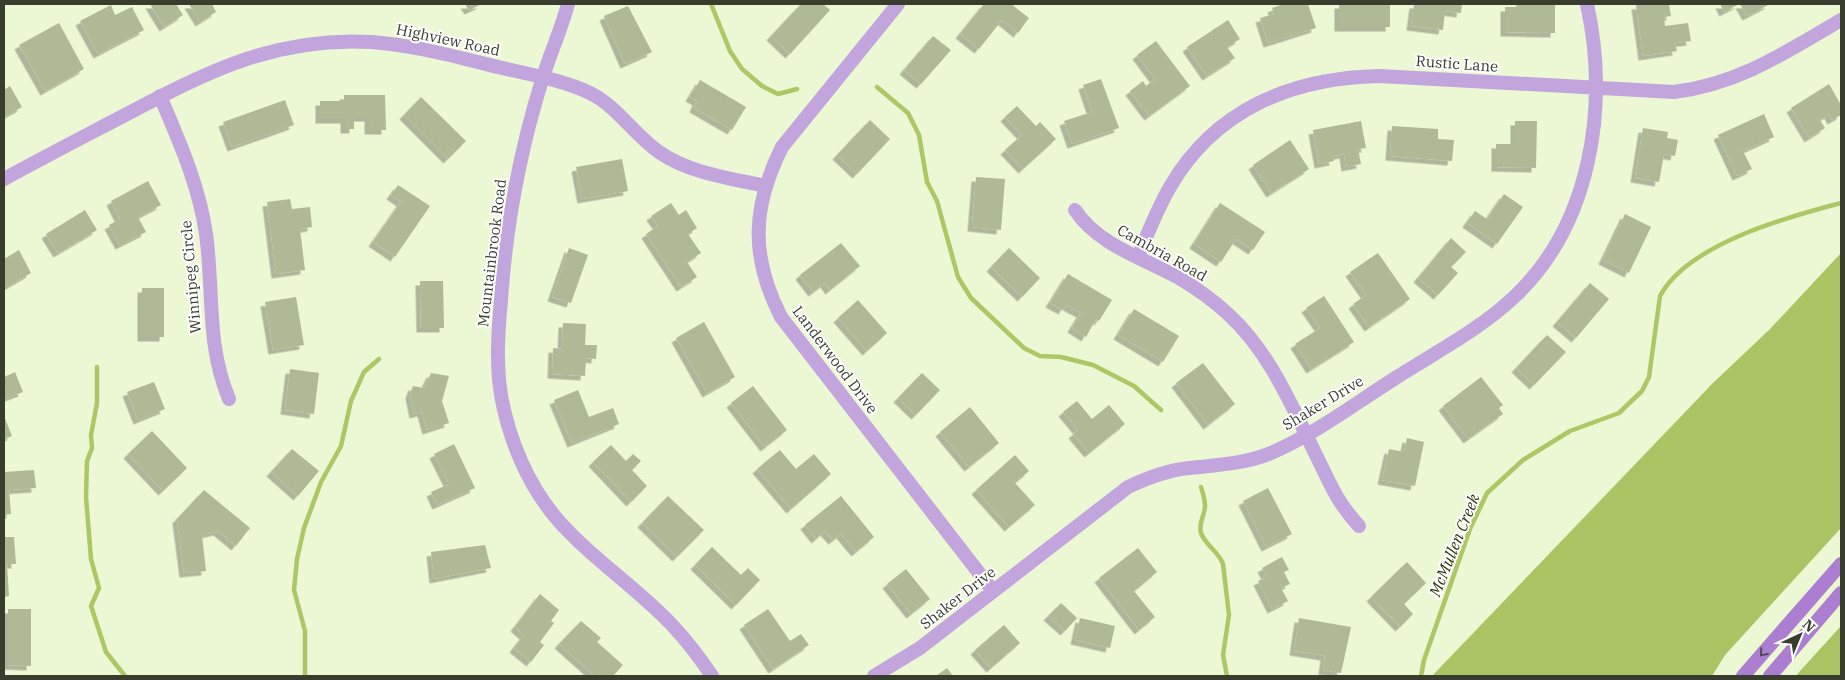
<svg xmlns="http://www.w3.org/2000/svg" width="1845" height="680" viewBox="0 0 1845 680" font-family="'IBM Plex Serif',serif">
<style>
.forest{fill:#abc463}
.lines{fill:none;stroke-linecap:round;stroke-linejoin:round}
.stream{stroke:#adc765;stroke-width:4.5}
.building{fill:#afb996;filter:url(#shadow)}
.minor{stroke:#c2a5dd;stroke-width:14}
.secondary{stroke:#ab7ed1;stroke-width:14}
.oneway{stroke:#4f4a4f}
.labels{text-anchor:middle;stroke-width:4;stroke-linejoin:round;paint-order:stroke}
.street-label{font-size:15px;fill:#383d2e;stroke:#fff}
.water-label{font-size:16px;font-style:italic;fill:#2a340a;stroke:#fff}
</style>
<defs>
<filter id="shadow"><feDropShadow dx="-4.5" dy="4.5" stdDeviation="0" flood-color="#0004"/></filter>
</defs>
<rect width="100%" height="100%" fill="#ecf7d3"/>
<!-- forest -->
<path class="forest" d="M1841,253v275l-116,127 -13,21h-280l281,-293 57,-54z
M1841,626v50h-45l4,-5z"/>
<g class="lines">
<!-- stream -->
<path class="stream" d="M711,4l19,47 12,18 20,17 16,8 19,-5
M877,87l31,26 11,22 8,47 10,19 21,76 13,21 53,50 16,8 21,1 32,8 41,21 27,24
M97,367v36l-6,32 1,13 -5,13 -1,36 5,62 8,29 -8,18 15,46 19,24
M1201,487c2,6 4,13 4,19 0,10 -7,16 -4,27 4,12 18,19 22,31l6,51 -6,40 4,21
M305,676v-45l-11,-41 3,-31 7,-31 17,-46 20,-36 10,-45 13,-29 15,-13
M1421,676l3,-16 46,-131 17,-36 36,-33 47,-29 49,-18 23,-22 7,-14 11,-81c28,-52 127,-79 181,-93"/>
</g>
<!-- building -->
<path class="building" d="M150,4h26l7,11 -19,12z
M189,4h23l4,8 -16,10z
M465,4h17l-13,6z
M801,4h22l7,6 -40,44 -19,-18z
M984,4h27l18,14 -11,15 -16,-13 -23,29 -19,-15z
M1283,4h25l8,24 -48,15 -8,-25 14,-4 -2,-6z
M1339,4h51v23h-51z
M1414,4h48l-1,9 -16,-2 -2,19 -32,-4z
M1517,4h38v29l-50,-1v-25h11z
M1648,4h21l2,12 -7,1 1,9 23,-3 3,18 -16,2 2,8 -34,5 -7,-51z
M1720,4h19l-15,8z
M1740,4h30l-23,12z
M111,5l4,10 17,-8 12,23 -46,24 -18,-33z
M628,6l24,46 -27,12 -21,-48z
M1228,20l12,19 -13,8 8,11 -28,18 -20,-29z
M59,23l25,46 -39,22 -26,-46z
M933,36l18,14 -30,34 -17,-14z
M1156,41l34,45 -41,30 -19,-25 13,-10 3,5 9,-7 -18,-24z
M1101,79l18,49 -47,16 -8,-23 28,-9 -9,-27z
M700,80l46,27 -14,23 -38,-22 3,-7 -7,-4z
M1829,84l12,21v10l-9,5 -3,-6 -9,6 5,8 -16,10 -18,-30z
M10,86l12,21 -18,10v-27z
M344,95h41l1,35h-17v-13h-15v12h-9v-10h-25v-18h24z
M421,97l45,44 -18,18 -44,-44z
M285,100l9,25 -62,22 -9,-25z
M1017,106l19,20 4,-4 16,17 -33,30 -18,-19 17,-15 -17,-18z
M1764,114l10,23 -31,14 9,18 -15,7 -19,-41z
M870,120l20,19 -33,35 -20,-19z
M1361,121l5,27 -8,1 3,15 -15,3 -2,-13 -11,2 1,5 -15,3 -6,-34z
M1515,121h22l-1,47 -40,-1v-23h19z
M1392,126l46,3v10l16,1 -2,21 -62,-5z
M1643,128l25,4 -1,6 11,2 -3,16 -11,-2 -5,28 -24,-4z
M1290,140l19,29 -38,24 -18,-28z
M622,159l6,32 -46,8 -6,-32z
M976,177l29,2 -4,51 -29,-3z
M148,181l13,24 -23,12 8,15 -26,13 -11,-20 11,-6 -9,-18z
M398,185l32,21 -35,51 -22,-15 28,-40 -10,-7z
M1504,194l19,13 -26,37 -30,-21 8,-12 12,8z
M290,199l2,10 18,-2 2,20 -12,2 5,41 -29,4 -9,-72z
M671,203l8,12 7,-5 11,18 -9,6 13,19 -14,9 10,15 -16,10 -35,-53 12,-8 -7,-10z
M1220,203l45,29 -12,18 -17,-11 -15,23 -27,-18z
M85,210l12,20 -39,23 -12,-19z
M1625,214l26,13 -22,46 -26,-13z
M1451,238l15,14 -15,15 7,6 -20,22 -20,-17z
M841,243l19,23 -30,24 -5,-7 -12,9 -13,-17z
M569,248l19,7 -17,48 -19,-6z
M1009,248l31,30 -18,19 -31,-30z
M19,250l12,23 -26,15 -1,-29z
M1378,253l32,46 -41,28 -16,-23 13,-9 -16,-23z
M1068,274l44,26 -13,21 -3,-2 -10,18 -14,-9 9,-15 -15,-8 -3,5 -13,-7z
M420,281h23l1,47h-23z
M1590,283l19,16 -33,39 -19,-16z
M142,288h22v49h-22z
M1324,296l30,46 -43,27 -16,-25 25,-16 -14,-20z
M296,297l8,48 -31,5 -8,-48z
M858,300l29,33 -20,18 -29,-33z
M1134,309l45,27 -16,26 -45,-27z
M704,322l31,55 -28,16 -31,-55z
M563,323l23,1 -1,21h12l-1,14 -10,-1 -1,18 -33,-2 1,-26 9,1z
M1547,335l19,17 -32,33 -18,-17z
M1203,363l32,41 -27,21 -32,-42z
M290,369l29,4 -5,41 -29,-4z
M15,372l8,20 -19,7v-22z
M431,373l18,3 -7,25 7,22 -22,7 -5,-18 -8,2 -4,-20 3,-8 11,2z
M922,373l18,17 -24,25 -18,-17z
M1481,377l22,28 -4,3 4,6 -35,25 -25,-33z
M154,382l11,27 -27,11 -11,-28z
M753,386l34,44 -22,17 -34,-44z
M578,390l11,27 24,-9 6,16 -47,19 -18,-43z
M1077,401l15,18 17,-14 16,19 -36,29 -16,-19 5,-4 -15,-18z
M970,407l29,36 -30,24 -29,-35z
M4,416l8,20 -8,3z
M152,431l35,37 -24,23 -35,-37z
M1407,438l17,4 -9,44 -33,-6 7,-31 15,3z
M454,444l21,44 -38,17 -6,-13 18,-8 -15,-30z
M611,445l15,16 7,-7 8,7 -9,9 15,16 -16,16 -38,-40z
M292,449l27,22 -21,25 -27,-24z
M780,450l16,19 18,-15 17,20 -40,35 -34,-40z
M1015,455l14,16 -14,12 20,22 -26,22 -33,-37z
M34,470l2,18 -27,2 2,24 -7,1v-43z
M1268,488l24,46 -26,13 -23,-46z
M204,490l46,38 -14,18 -18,-15 -16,4 4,36 -22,2 -7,-54z
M668,496l36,34 -27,27 -35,-34z
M841,496l33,41 -18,15 -15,-18 -8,6 -8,-9 -9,8 -11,-14z
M4,537h10l2,27h-9l2,32 -5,1z
M485,545l6,23 -57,11 -3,-27z
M712,547l29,28 7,-7 12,12 -24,25 -41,-40z
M1138,548l19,24 -23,19 21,26 -16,13 -40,-52z
M1282,557l7,13 -5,2 6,12 -9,4 7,13 -16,8 -14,-28 9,-4 -5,-9z
M1407,562l19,21 -22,21 9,10 -13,13 -29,-30z
M906,569l24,30 -19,15 -24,-30z
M540,594l19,16 -8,11 3,2 -14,19 4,3 -13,17 -17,-14 10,-13 -9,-8z
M1061,603l16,15 -12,13 -17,-15z
M8,609h23v57l-23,-1z
M768,609l22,32 11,-7 8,11 -36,24 -29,-44z
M1080,618l35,8 -5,22 -35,-8z
M1299,618l52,9 -10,46 -18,-3 2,-14 -31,-5z
M581,621l20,17 -4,4 26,23 -10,11h-18l-36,-32z
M1004,625l16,18 -29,25 -16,-18z
M947,668l6,8h-17z"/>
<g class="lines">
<!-- minor -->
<path class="minor" d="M568,4c-7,26 -18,50 -26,76 -22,71 -36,146 -41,220 -3,32 -5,64 0,95 8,45 27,90 56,124 35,40 79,68 115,106 15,16 28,33 40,51
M898,4l-116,143c-30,60 -32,109 -1,170l212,274
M160,96c19,45 39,89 46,138 8,57 0,110 23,165
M4,179c40,-22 81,-43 121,-64 82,-43 151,-79 247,-73 38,3 73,12 110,21 32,9 78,15 108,30 28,14 43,41 69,59 30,21 70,26 106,34
M1075,210c23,35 68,48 104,68 17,10 34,22 49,36 41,37 64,92 88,141 15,30 20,46 43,71
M1138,257c10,-24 19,-48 32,-70 45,-78 122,-109 209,-111l295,16c65,-8 112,-40 167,-72
M874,676l46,-28 208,-161c19,-9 40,-17 61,-19 28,-3 55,-4 82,-15 44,-19 85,-50 126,-76 39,-25 82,-47 116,-79 79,-73 96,-193 74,-294"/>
<!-- secondary -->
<path class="secondary" d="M1743,676l98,-112
M1770,676l71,-83"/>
</g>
<!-- one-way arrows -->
<defs><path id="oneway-chevron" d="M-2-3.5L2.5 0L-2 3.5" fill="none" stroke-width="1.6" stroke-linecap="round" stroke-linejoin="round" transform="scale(1.25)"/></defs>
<use class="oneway" href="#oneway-chevron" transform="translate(1763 653) rotate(130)"/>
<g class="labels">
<!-- street labels -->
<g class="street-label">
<text transform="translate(448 40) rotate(12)" y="5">Highview Road</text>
<text transform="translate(1457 64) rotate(4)" y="5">Rustic Lane</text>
<text transform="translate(492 253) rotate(-83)" y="5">Mountainbrook Road</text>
<text transform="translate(1162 253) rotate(29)" y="5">Cambria Road</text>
<text transform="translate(191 277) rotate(-95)" y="5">Winnipeg Circle</text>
<text transform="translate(835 360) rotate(53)" y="5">Landerwood Drive</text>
<text transform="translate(1323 403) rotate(-31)" y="5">Shaker Drive</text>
<text transform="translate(958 598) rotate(-38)" y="5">Shaker Drive</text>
</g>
<!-- water labels -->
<g class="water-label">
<text transform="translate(1454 545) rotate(-68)" y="6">McMullen Creek</text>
</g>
</g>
<!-- border -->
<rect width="1845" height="680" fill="none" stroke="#383d2e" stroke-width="10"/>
<!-- north arrow -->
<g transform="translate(1800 635) rotate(44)" stroke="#ffffff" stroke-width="4" paint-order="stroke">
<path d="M0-4L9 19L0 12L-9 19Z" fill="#383d2e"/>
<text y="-8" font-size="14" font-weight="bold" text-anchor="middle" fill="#383d2e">N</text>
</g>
</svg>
